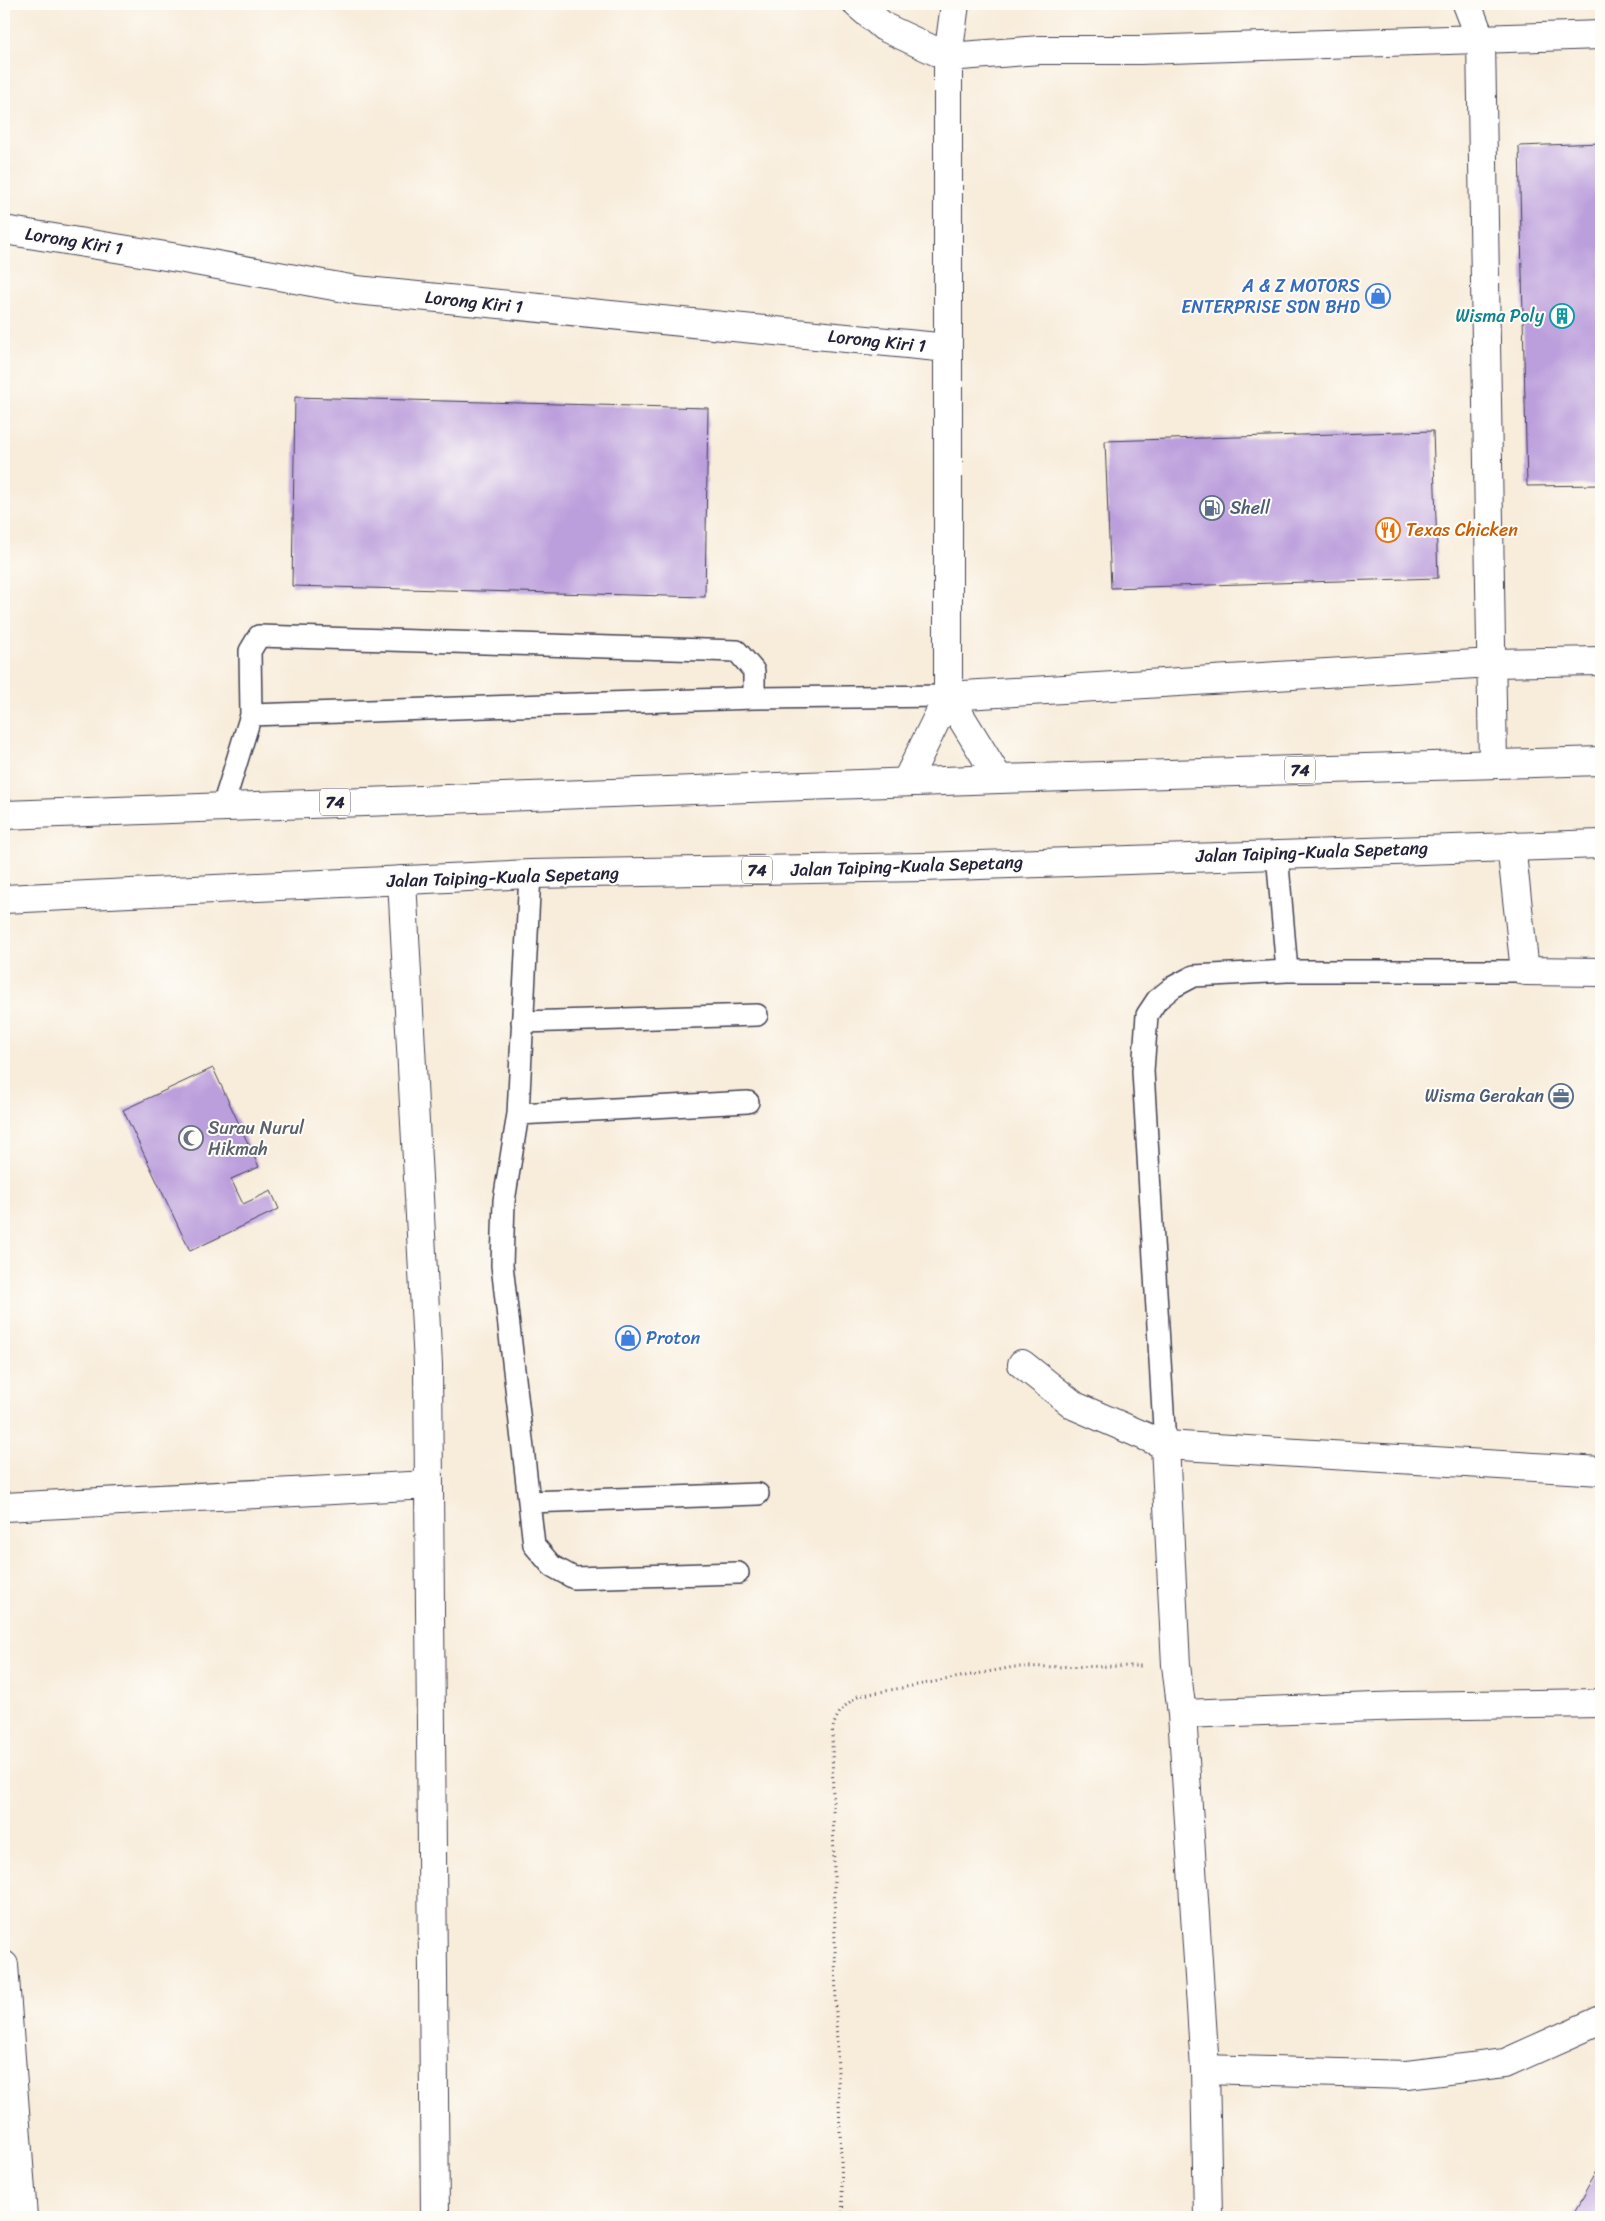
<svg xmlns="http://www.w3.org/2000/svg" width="1605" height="2221" viewBox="0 0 1605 2221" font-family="Sriracha,sans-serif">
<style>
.building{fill:#bb9edc}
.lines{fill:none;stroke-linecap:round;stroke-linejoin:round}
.lane-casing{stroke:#424053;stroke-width:24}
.street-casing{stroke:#424053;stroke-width:30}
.secondary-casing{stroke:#424053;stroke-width:30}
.primary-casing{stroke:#424053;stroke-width:30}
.path{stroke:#424053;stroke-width:3;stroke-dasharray:1 4;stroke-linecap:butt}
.lane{stroke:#fff;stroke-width:21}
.street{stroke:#fff;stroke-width:28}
.secondary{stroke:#fff;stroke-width:28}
.primary{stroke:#fff;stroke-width:28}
.labels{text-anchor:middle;stroke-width:4;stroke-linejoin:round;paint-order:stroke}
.shield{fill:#fdfcf7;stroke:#646373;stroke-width:1}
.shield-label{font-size:16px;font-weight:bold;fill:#22223b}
.street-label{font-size:18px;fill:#22223b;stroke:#fdfcf7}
.shop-label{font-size:18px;fill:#366cbe;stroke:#fdfcf7;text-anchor:end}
.culture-label{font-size:18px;fill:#0d838f;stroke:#fdfcf7;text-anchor:end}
.service-label{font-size:18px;fill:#4e5e75;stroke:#fdfcf7;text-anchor:start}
.food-label{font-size:18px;fill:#c56008;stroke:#fdfcf7;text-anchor:start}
.worship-label{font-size:18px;fill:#5b616d;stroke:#fdfcf7;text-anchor:start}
</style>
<rect width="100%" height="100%" fill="#fdfcf7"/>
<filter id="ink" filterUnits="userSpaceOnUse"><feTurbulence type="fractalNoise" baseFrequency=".02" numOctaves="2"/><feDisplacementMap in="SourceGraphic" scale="10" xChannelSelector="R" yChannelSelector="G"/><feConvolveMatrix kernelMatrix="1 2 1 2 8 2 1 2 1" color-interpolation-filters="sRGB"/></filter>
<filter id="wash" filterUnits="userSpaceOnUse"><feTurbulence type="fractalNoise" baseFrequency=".0096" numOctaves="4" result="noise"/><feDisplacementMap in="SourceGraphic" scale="20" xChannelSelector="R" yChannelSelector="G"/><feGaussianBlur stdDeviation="1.12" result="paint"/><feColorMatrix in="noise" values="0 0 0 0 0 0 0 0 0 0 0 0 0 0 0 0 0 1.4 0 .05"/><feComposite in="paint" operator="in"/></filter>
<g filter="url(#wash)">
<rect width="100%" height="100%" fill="#f8ecda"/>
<g id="blocks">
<!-- building -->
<path class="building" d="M1601,143v342l-74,1 -8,-340z
M295,397l413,11 -3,189 -413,-11z
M1433,431l5,147 -327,10 -6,-147z
M213,1068l46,99 -28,12 12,25 28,-13 8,18 -89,42 -67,-141z
M1601,2165v50l-29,2z"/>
</g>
</g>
<g filter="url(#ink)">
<use href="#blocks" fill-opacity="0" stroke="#424053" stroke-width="1"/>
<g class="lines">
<defs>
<path id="lane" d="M251,715l-1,-64 9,-15 478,15 17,20v27
M223,806l28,-91 503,-17 194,-2
M1277,853l10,118
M522,1022l235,-7
M518,1114l12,-240
M1165,1445l-22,-374 4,-56 10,-15 16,-13 21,-11 93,-5h238
M529,1502l229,-8
M738,1573l-164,5 -22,-12 -18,-21 -32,-280 2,-64 14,-87 230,-12"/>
<path id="street" d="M857,4l27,23 64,30 92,-7h100l461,-15
M1467,4l14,36 12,724
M4,230l174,28 178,32 592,58
M948,696l544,-33
M948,696l51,83
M906,782l42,-86v-639l7,-53
M1511,845l14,126 76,1
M402,880l26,485 7,852
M1022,1364l53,42 90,39 436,26
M1165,1445l11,220 6,49 23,355 3,148
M4,1507l425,-22
M1182,1714l222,-8 197,-3
M4,1965l19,252
M1205,2069l202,6 98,-12 96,-43"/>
<path id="secondary" d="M1492,663l109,-2"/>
<path id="primary" d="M4,815l995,-36 602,-18
M4,899l526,-25 393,-7 678,-23"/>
</defs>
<!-- lane casing -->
<use href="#lane" class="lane-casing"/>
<!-- street casing -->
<use href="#street" class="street-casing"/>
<!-- secondary casing -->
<use href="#secondary" class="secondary-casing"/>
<!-- primary casing -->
<use href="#primary" class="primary-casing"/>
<!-- path -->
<path class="path" d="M843,2217l-7,-201 -4,-282c2,-18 11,-28 26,-38l156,-29 129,-1"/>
<!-- lane -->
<use href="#lane" class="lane"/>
<!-- street -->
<use href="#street" class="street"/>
<!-- secondary -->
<use href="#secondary" class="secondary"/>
<!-- primary -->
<use href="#primary" class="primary"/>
</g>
</g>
<!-- icons -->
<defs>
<symbol id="shop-ring" viewBox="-11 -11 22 22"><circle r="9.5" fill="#fdfcf7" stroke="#3f7fe0" stroke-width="1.5"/><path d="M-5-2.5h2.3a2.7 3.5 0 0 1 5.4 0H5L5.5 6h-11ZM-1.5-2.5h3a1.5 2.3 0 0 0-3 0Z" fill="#3f7fe0"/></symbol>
<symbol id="building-ring" viewBox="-11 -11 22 22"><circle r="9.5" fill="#fdfcf7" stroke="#0f9aa8" stroke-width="1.5"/><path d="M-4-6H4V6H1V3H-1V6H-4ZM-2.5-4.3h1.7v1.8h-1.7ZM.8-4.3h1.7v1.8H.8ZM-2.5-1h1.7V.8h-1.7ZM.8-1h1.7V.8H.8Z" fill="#0f9aa8"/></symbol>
<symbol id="fuel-ring" viewBox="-11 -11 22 22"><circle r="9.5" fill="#fdfcf7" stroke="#5c6f8a" stroke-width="1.5"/><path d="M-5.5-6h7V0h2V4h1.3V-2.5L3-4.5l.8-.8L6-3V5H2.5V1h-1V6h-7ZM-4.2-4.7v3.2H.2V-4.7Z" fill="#5c6f8a"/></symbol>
<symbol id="restaurant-ring" viewBox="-11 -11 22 22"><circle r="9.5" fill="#fdfcf7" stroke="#e8710a" stroke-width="1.5"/><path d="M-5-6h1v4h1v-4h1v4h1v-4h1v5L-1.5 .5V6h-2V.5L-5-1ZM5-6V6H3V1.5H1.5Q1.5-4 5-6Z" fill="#e8710a"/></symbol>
<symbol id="office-ring" viewBox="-11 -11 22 22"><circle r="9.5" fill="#fdfcf7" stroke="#5c6f8a" stroke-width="1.5"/><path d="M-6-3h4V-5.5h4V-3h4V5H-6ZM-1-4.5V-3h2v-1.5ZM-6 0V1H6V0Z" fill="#5c6f8a"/></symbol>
<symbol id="mosque-ring" viewBox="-11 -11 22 22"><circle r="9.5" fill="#fdfcf7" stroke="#6b7280" stroke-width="1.5"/><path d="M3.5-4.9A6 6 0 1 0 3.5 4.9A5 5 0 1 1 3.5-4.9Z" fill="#6b7280"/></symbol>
</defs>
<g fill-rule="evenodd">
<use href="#shop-ring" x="1364" y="282" width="28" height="28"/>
<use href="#building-ring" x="1548" y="302" width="28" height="28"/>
<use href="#fuel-ring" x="1198" y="494" width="28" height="28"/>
<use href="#restaurant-ring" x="1374" y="516" width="28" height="28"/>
<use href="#office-ring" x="1547" y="1082" width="28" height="28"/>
<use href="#mosque-ring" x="177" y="1124" width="28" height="28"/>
<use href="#shop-ring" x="614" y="1324" width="28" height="28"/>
</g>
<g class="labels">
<!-- shield labels -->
<g class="shield">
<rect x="1285" y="756.5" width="30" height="27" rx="4"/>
<rect x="320" y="788.5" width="30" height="27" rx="4"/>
<rect x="742" y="856.5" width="30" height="27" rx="4"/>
</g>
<g class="shield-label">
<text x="1300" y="776">74</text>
<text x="335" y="808">74</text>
<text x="757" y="876">74</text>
</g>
<!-- street labels -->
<g class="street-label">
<text transform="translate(74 241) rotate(9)" y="6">Lorong Kiri 1</text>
<text transform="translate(474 302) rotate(6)" y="6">Lorong Kiri 1</text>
<text transform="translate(877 341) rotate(6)" y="6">Lorong Kiri 1</text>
<text transform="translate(1312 852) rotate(-2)" y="6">Jalan Taiping-Kuala Sepetang</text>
<text transform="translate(907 866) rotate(-2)" y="6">Jalan Taiping-Kuala Sepetang</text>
<text transform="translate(503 877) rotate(-2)" y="6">Jalan Taiping-Kuala Sepetang</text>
</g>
<!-- shop labels -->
<g class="shop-label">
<text x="1360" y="292">A &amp; Z MOTORS<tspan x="1360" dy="21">ENTERPRISE SDN BHD</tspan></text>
<text x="646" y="1344" text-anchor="start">Proton</text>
</g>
<!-- culture labels -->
<g class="culture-label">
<text x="1544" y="322">Wisma Poly</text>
</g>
<!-- service labels -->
<g class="service-label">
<text x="1230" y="514">Shell</text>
<text x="1544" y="1102" text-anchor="end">Wisma Gerakan</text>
</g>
<!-- food labels -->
<g class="food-label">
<text x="1406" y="536">Texas Chicken</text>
</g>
<!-- worship labels -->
<g class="worship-label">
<text x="208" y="1134">Surau Nurul<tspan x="208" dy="21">Hikmah</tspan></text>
</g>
</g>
<!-- margin -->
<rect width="1605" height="2221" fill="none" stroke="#fdfcf7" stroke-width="20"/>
</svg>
